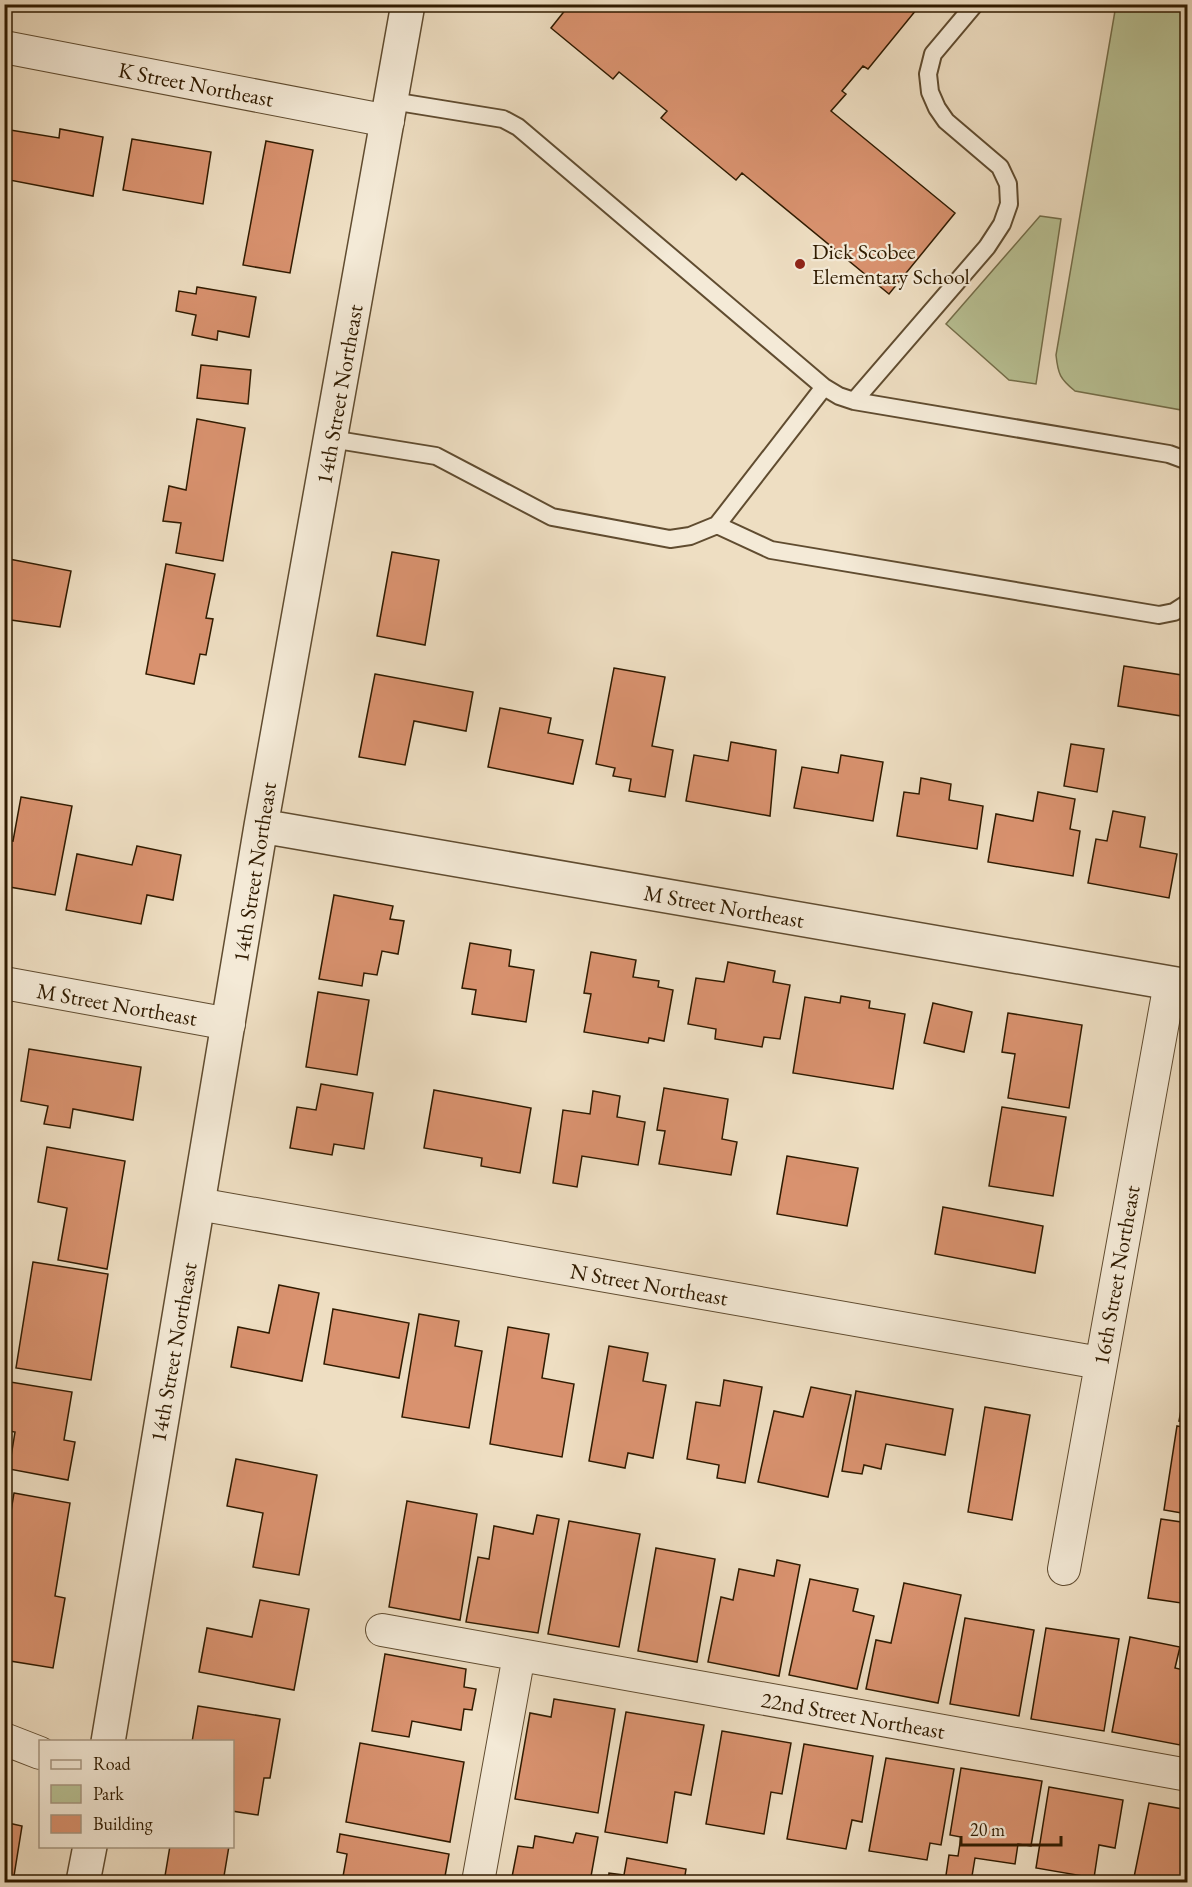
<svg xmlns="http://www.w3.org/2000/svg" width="1192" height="1887" viewBox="0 0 1192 1887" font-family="'EB Garamond',serif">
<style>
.green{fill:#b8c194;stroke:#746e4a;stroke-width:1.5}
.building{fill:#d9926f;stroke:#301b00;stroke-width:1.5}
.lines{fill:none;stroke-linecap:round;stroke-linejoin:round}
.service-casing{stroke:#604c30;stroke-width:20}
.minor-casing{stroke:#604c30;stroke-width:34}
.tertiary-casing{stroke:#604c30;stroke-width:36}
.service{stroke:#f4ead7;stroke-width:16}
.minor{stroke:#f4ead7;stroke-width:32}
.tertiary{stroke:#f4ead7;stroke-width:33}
.poi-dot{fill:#8f2418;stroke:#f4ead7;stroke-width:2}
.labels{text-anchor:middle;stroke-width:4.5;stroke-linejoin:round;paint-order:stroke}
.street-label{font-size:22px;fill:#301b00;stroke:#f4ead7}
.poi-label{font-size:22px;fill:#301b00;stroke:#f4ead7;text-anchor:start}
</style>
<rect width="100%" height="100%" fill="#eedec2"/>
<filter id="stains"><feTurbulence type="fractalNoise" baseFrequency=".00333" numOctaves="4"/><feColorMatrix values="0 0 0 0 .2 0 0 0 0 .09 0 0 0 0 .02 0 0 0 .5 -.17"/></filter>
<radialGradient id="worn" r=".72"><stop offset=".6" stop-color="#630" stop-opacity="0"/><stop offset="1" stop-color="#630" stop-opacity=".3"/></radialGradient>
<!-- green -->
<path class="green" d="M1116,5h71v406l-112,-20c-15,-12 -17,-17 -19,-36z
M1040,216l21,3 -25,165 -27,-4 -63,-56z"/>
<!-- building -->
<path class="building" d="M302,4h32v6z
M570,4h351l-53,65 -5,-3 -21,25 4,3 -15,17 124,102 -66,81 -147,-121 -6,7 -75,-62 6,-7 -48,-39 -6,7 -62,-51z
M4,129l55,9 1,-9 43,8 -10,59 -89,-17z
M132,139l79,13 -8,52 -80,-14z
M266,141l47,9 -23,123 -47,-8z
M197,287l59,10 -7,40 -31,-6 -1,9 -25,-5 4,-20 -20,-4 3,-20 17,3z
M201,365l50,5 -3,34 -51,-6z
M197,419l48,9 -22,133 -47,-8 5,-30 -18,-2 6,-35 17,4z
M392,552l47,8 -14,85 -48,-9z
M4,558l67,13 -11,56 -56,-8z
M166,564l49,10 -9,44 7,1 -7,36 -6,-1 -6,30 -48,-10z
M1124,666l64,10v41l-70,-11z
M614,668l51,9 -13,69 21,4 -8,47 -36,-6 2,-12 -18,-3 2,-8 -19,-4z
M375,674l98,18 -7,39 -52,-10 -9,44 -46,-8z
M500,708l51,10 -3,15 35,7 -10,44 -85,-17z
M731,742l45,8 -6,66 -84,-15 8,-46 34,6z
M1071,744l33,5 -7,43 -33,-6z
M841,755l42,7 -10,59 -79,-13 8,-41 36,6z
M921,778l30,6 -2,16 34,6 -6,43 -80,-13 7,-44 15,2z
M1038,792l37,7 -5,30 10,2 -7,45 -85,-14 8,-48 37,7z
M21,797l51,9 -17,89 -51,-9v-47l9,2z
M1113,811l32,6 -5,30 37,7 -8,44 -81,-15 8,-44 11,2z
M137,846l44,9 -8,45 -26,-5 -6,29 -75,-14 11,-56 55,11z
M334,895l59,11 -3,13 14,2 -6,33 -16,-3 -5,24 -13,-2 -2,13 -43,-7z
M470,943l41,7 -2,16 25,4 -8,52 -54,-8 4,-24 -14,-2z
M591,952l45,8 -3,17 26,4 -1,6 15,3 -9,51 -15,-3 -1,5 -64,-11 7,-38 -7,-1z
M728,962l47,9 -2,11 17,3 -10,54 -16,-2 -2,10 -47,-8 1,-10 -28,-5 8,-46 28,4z
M318,992l51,8 -12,75 -51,-8z
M841,996l29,5 -1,7 36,6 -12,75 -100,-16 12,-76 35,6z
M933,1003l39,9 -8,40 -40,-9z
M1008,1013l74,12 -13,83 -61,-10 7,-44 -13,-2z
M29,1049l112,18 -8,53 -60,-11 -3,19 -26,-4 4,-18 -27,-5z
M321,1084l52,9 -9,56 -30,-5 -2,11 -42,-7 7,-41 19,3z
M664,1088l64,11 -6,40 15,3 -6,33 -72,-11 6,-33 -8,-1z
M434,1090l97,18 -11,65 -39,-7 1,-8 -58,-10z
M593,1091l27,5 -3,21 28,5 -7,43 -56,-9 -5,31 -24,-4 10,-73 27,4z
M1002,1107l64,10 -13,79 -64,-10z
M47,1147l78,14 -18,108 -49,-9 9,-52 -29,-6z
M787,1156l71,12 -11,58 -70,-12z
M943,1207l100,19 -8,47 -100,-19z
M33,1262l75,12 -17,106 -75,-12z
M279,1285l40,8 -17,88 -71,-14 7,-40 31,6z
M333,1309l76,14 -10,55 -75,-14z
M419,1314l40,7 -4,25 27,5 -13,77 -67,-11z
M508,1327l41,7 -7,44 32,6 -12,73 -72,-13z
M609,1346l39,7 -5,28 23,4 -13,73 -25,-5 -3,15 -36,-7z
M1188,1372v50l-9,-1z
M724,1380l38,7 -17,96 -28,-5 2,-13 -32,-6 9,-57 24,4z
M4,1381l68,11 -8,48 11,2 -7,38 -59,-11 6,-37 -11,-2z
M811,1387l40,8 -23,102 -70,-15 16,-71 29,6z
M856,1391l97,18 -8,46 -59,-11 -5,25 -17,-4 -2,9 -20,-3z
M985,1407l45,8 -18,105 -44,-8z
M1177,1426l11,2v86l-24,-4z
M236,1459l81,16 -18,100 -46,-8 10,-54 -36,-7z
M14,1493l56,10 -15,93 10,2 -12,70 -49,-8v-74l7,-37 -6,-1z
M407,1501l70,13 -17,106 -71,-13z
M537,1515l22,4 -21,114 -72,-11 12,-65 11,2 5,-33 39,8z
M1161,1519l27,4v81l-40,-6z
M569,1521l71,13 -21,113 -71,-13z
M656,1548l59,11 -18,103 -59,-11z
M777,1560l23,5 -21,111 -71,-14 13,-65 12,3 6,-31 35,7z
M810,1579l48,10 -5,22 21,5 -17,73 -68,-14z
M904,1583l57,12 -23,108 -72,-14 10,-49 15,3z
M260,1600l49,9 -15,81 -95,-18 8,-44 45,9z
M965,1618l69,12 -15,86 -69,-12z
M1046,1628l73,11 -15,92 -73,-12z
M1130,1637l50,10 -5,21 13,3v37l-8,37 -68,-13z
M385,1654l81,15 -2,18 12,2 -4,21 -8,-1 -3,21 -49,-9 -3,16 -37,-6z
M554,1699l61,10 -17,104 -83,-14 15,-86 21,4z
M198,1706l82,13 -10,59h-6l-6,37 -26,-4v-69h-40z
M626,1712l78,13 -13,70 -16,-3 -8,51 -62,-11z
M722,1731l69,12 -9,51 -11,-2 -7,42 -58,-10z
M360,1743l104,19 -14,80 -104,-20z
M804,1744l69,12 -11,66 -10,-2 -6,29 -59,-10z
M886,1758l68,11 -13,76 -11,-2 -3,17 -58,-9z
M961,1768l81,13 -11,65 -13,-2 -3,20 -40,-6 -4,24h-26l4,-27 9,1 3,-19 -11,-2z
M1049,1787l74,13 -8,48 -16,-3 -5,33 -58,-10z
M1149,1803l39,7v72h-55z
M4,1822l18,4 -9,56h-9z
M576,1833l22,4 -8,45h-79l7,-36 15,2 2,-12 38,7z
M340,1834l109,20 -5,28h-102l5,-28 -10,-2z
M170,1846h59l-6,36h-59z
M627,1858l59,11 -2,13h-76l1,-9 15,2z"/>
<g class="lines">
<defs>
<path id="service" d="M392,101l111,18 15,8 306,260 15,9 15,5 315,53 19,7
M854,401l133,-154 15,-23 7,-20 -1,-20 -8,-17 -54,-46 -9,-13 -7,-16 -2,-18 5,-20 42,-50
M331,439l105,17 116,61 118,22 20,-3 27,-11 107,-138
M717,525l54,25 388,65 15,-3 14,-9"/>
<path id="minor" d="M4,47l384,74
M4,983l225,41
M198,1204l902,159
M1064,1569l106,-586
M382,1630l806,145
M4,1739l36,14
M478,1882l41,-227"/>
<path id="tertiary" d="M261,826l927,160
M108,1742l153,-916 147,-822
M83,1882l7,-36"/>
</defs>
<!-- service casing -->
<use href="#service" class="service-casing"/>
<!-- minor casing -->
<use href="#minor" class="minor-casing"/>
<!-- tertiary casing -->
<use href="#tertiary" class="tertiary-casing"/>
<!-- service -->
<use href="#service" class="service"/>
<!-- minor -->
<use href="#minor" class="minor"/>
<!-- tertiary -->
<use href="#tertiary" class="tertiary"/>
</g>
<!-- markers -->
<circle class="poi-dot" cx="800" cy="264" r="6"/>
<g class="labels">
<!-- street labels -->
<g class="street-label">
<text transform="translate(196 84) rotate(11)" y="8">K Street Northeast</text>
<text transform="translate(339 394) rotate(-80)" y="8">14th Street Northeast</text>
<text transform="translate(254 872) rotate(-81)" y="8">14th Street Northeast</text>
<text transform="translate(724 906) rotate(10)" y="8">M Street Northeast</text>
<text transform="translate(117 1004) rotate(10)" y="8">M Street Northeast</text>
<text transform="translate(1116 1275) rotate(-80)" y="8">16th Street Northeast</text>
<text transform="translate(649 1284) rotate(10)" y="8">N Street Northeast</text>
<text transform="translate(173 1352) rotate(-80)" y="8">14th Street Northeast</text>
<text transform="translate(853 1715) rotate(10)" y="8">22nd Street Northeast</text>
</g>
<!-- poi labels -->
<g class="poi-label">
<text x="812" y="259">Dick Scobee<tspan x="812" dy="25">Elementary School</tspan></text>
</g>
</g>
<!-- margin -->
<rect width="1192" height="1887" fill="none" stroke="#eedec2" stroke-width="24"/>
<rect x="6" y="6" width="1180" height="1875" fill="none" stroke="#301b00" stroke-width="3"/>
<rect x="12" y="12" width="1168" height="1863" fill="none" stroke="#301b00" stroke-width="1.5"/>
<!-- legend -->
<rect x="39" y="1740" width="195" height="108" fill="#f4ead7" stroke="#a69781" stroke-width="1.5"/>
<rect x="51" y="1760" width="30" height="9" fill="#f4ead7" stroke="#a69781" stroke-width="1.5"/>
<text x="93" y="1770" font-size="18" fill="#301b00">Road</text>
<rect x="51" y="1785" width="30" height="18" fill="#b8c194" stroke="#a69781" stroke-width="1.5"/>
<text x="93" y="1800" font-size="18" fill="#301b00">Park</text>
<rect x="51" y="1815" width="30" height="18" fill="#d9926f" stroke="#a69781" stroke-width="1.5"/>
<text x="93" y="1830" font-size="18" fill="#301b00">Building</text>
<!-- scale -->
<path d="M961 1836v9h100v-9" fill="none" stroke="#301b00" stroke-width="3"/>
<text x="970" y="1836" font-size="18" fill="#301b00" stroke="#f4ead7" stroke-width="4.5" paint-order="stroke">20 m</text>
<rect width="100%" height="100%" filter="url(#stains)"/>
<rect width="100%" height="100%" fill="url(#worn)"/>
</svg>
